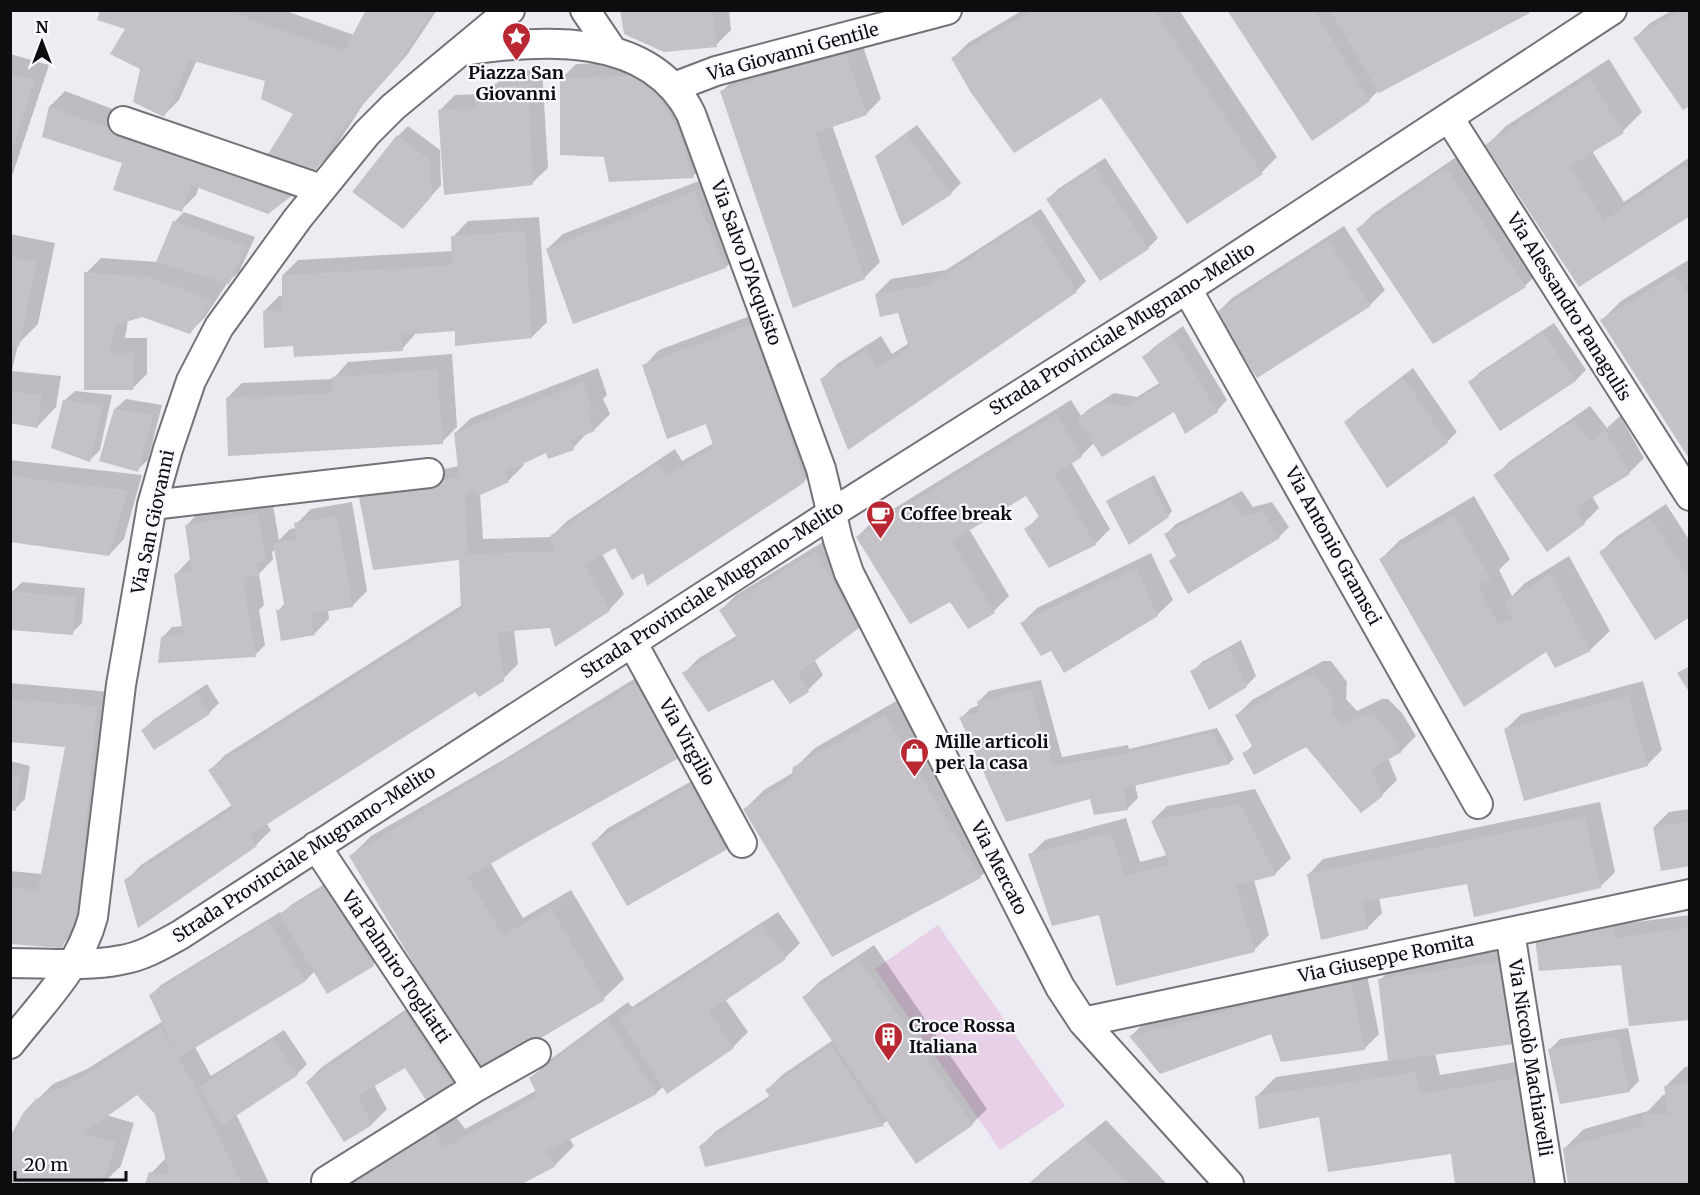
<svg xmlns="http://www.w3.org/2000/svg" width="1700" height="1195" viewBox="0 0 1700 1195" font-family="Merriweather,serif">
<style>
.green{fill:#e8d0e8}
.shadow{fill:#0003}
.building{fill:#c4c1c7}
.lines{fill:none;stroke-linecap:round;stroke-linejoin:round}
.minor-casing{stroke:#737278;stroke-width:32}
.minor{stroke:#fff;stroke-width:28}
.labels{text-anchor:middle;stroke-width:4.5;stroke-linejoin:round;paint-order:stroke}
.street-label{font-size:18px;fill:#0d0d0f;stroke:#f9f9ff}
.poi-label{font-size:18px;font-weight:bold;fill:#0d0d0f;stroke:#f9f9ff;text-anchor:start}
</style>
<rect width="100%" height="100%" fill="#ececf2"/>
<!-- green -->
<path class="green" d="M938,925l127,181 -65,44 -125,-181z"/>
<!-- shadow -->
<path class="shadow" d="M102,10h181l71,25 14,-25h69l-30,45 -43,48 -33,51 -16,15 -19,-56 -30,-33 -69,-20 -18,40 -15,15 -22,-47 -14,-40z
M622,10h107l2,20 -15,15z
M1023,10h156l98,147 -15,15 -75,50 -85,-126 -149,-38 15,-15z
M1228,10h303l-152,80 -10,10z
M1673,10h17l-55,28 15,-15z
M859,35l22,64 -15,15 -34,11 48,137 -16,16 -142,-187 15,-15z
M10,54l39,11 -39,117z
M1609,59l33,53 -19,19 -31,20 32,51 66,-45v57l-111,71 -92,-140 19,-19z
M647,61l61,100 -15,15 -88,-20 -44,-77 15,-15z
M542,69l6,99 -16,15 -92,-73 15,-15 27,-1 9,-9 5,-1 12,-12z
M65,91l148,56 -17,48 -15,15 -58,-48 -80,-26 7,-30z
M917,125l44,58 -10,10 -75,-36 11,-10z
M408,126l32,24 1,35 -28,32 -15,-81z
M1462,153l78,118 -15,15 -167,-57 15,-15z
M1105,158l53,80 -10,10 -100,-49 10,-10z
M709,177l32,75 -15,15 -179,-18 16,-15z
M1041,209l45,72 -10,10 -227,157 -27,-69 15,-15 44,-28 11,18 17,-11 -10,-32 -23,-17 15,-15 55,-9z
M184,212l71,25 -16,35 -11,10 -23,35 -15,15 -48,-17 -14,5 -3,18h22v36l-15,15h-46v-116l15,-15 57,4 16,-40z
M539,217l8,105 -15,15 -75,-8 -40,3 -15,17 -108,-5 -30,-33 15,-15h4v-21l15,-15 155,-9v-14l15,-16z
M1344,226l41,64 -15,15 -153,8 15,-15z
M10,234l45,9 -17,81 -20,20 -6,27 49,5 -5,31 -19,20 -27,-6z
M1690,259v198l-88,-137 19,-19z
M766,310l53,156 -15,15 -160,90 -28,-25 -14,8 22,40 -15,16 -53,34 -5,-17 -37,3 4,34 -15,15 -28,11 -209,133 5,7 -15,15 -117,81 -13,-45 15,-16 91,-60 -22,-35 15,-15 237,-150 -2,-47 -99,-61 15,-15 83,-16 -4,-33 16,-15 127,-50 9,27 -4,4 7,15 -15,15 -7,3 -15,16 -26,3 -24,12 1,2 -15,15 -29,13 3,46 68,-2 16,-16 108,-72 7,12 32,-18 -8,-21 -62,-56 15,-16z
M1554,323l32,47 -10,10 -76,49 -30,-47 10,-10z
M1183,326l44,74 -10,11 -31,21 -11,-22 -81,33 -13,13 -10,6 39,67 -15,15 -69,-14 14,-15 -13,-21 -58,35 40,67 -15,15 -26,16 -18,-27 -93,-63 15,-15 199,-122 10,16 8,-7 25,-16 23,4 24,-15 -17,-25 10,-10z
M452,354l5,73 -15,15 -215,-44 15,-15 91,-4 15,-17z
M1413,368l44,64 -10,10 -101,-20 10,-10z
M75,391l37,4 -12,55 -10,10 -26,-59z
M126,399l36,6 -14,55 -11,10 -22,-61z
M1590,406l17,22 13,-12 24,42 -15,15 -37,23 7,12 -15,15 -89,-47 15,-15z
M10,460l132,15 -18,64 -15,16 -99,-14z
M1154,475l18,36 -4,5 -60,-15 5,-4z
M1242,491l11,16 19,-5 17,25 -10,10 -90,55 -18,-31 6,-6 -11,-21 10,-10z
M1474,496l36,63 -11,11 13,26 13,-13 44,-27 41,75 -20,19 -35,16 -9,-16 -81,55 -85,-145 20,-20z
M272,499l7,41 11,-11 6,-1v-4l15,-15 41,-7 15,89 -15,15 -24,4 1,9 -15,15 -36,-23 7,-8 -9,-54 -4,3 1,7 -14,15 5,31 -5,5 6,35 -10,10 -93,-17 10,-11 12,-1 -9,-51 15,-16 -4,-33 15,-16z
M1666,504l24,37v74l-89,-63 15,-15z
M831,537l42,75 -15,15 -44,32 9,16 -15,15 -18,12 -16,-24 -90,-5 15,-15 39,-23 -17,-25 15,-15z
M1151,553l22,47 -16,15 -105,34 -30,-26 15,-15z
M22,582l63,6 -3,35 -10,10 -60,-41z
M1241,640l15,36 -10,10 -54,-14 10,-10z
M1323,661h8l16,21 -1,17 11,12 25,-12h6l14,14 14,23 -15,15 -13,7 9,22 -15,15 -76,-50 -62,9 9,-9 -16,-30 15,-15z
M650,669l43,73 -15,15 -188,105 33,56 48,-28 53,89 -20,19 -124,74 -129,-216 20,-20 137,-79z
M1041,680l21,77 66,-12 1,4 88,-21 17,31 -5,4 -94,21 3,14 -10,10 -37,-11 -130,-79 10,-10 8,-3v-4l10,-10z
M1643,681l19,69 -15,15 -141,-36 15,-15z
M10,683l101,9 -19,205 -16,34 -15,15 -51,-4v-71l32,3 25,-128 -57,-6z
M207,684l12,19 -10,10 -66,17 10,-10z
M905,696l95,161 -19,19 -149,79 -87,-146 19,-19 30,-18 1,-4 20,-20z
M10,761l20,5 -5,33 -10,10h-5z
M706,773l35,61 -15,15 -98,55 -35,-61 15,-15z
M1255,789l36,69 -15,15 -22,7 15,55 -15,15 -154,-37 -70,-58 15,-15 81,-22 14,44 27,-7 -15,-34 15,-15z
M1600,802l15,70 -15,15 -132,-5 -89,15 3,16 -15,15 -59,-53 15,-16z
M1690,809v56l-36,-38 15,-15z
M336,877l47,78 -10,10 -58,6 -9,9 -111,67 16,29 73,-46 23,34 -10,10 -61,40 33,69 -1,1h-122l5,-11 15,-15 -10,-45 -18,-20 -32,22 28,8 -13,43 -19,18h-92v-45l27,-39 16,-16 34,-15 76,-48 -12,-26 10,-10 119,-73 1,2 10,-9z
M778,912l22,31 -15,15 -60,41 23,33 -15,15 -69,39 -8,7 -87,45 5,8 -19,19 -36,19h-186l121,-70 11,15 72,-39 -6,-12 20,-19 77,-57 4,5z
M1628,912l1,11 61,-8v104l-68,-55 -86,-25z
M874,945l113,164 -15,15 -84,-4 -5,4 -177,42 -5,-20 15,-15 55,-36 -4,-5 15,-15 51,-35 -29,-43 15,-15z
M1518,947l-83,106 5,22 105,-18 18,119 -8,8h-98l-5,-31 -195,-57 19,-19 114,-17 -10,-80 15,-15z
M1365,965l14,69 -15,15 -92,-16 -141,3 15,-15z
M421,999l45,70 -15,15 -46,-18 -31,19 13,24 -15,15 -27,16 -38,-58 15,-15z
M1628,1028l11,53 -10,10 -79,-42 10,-10z
M1690,1066v118h-120l-5,-36 19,-19 64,-18 15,-16h4l-1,-9 19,-19z
M1106,1120l61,64h-138l17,-16z"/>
<!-- building -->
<path class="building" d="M100,10h131l18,9 95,32 22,-41h68l-42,62 -43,48 -33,50 -48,-16 25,-40 -32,-15 4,-18 -75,-21 -26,57 -31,-15 7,-33 -30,-15 15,-25 -28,-9z
M620,10h92l5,37 -53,5 -40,-18z
M1033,10h121l109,164 -76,50 -86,-126 -87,55 -44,-62 -19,-33z
M1227,10h87l56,91 -58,40z
M1330,10h196l4,3 -151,80z
M1681,10h9v96l-7,4 -50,-72z
M844,49l23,66 -52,18 50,146 -72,29 -73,-217z
M10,73l25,7 -24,74h-1z
M632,75l23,18 22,34 17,51 -85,4 -5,-25 -44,-2v-76z
M1589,77l35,56 -54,33 34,55 80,-56 6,9v42l-111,71 -94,-142z
M528,84l5,101 -89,10 -6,-85 38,-2 -2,-9 18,-1 -1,-11z
M49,106l150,56 94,33 -25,19 -77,-29 -9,27 -69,-22 9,-27 -80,-26z
M907,134l45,60 -50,32 -27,-70z
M397,135l33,25 2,36 -29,33 -51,-37z
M1095,167l54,82 -49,32 -54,-82z
M1446,167l80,120 -93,57 -77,-115z
M694,191l32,77 -153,56 -27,-75z
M1031,218l46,74 -229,158 -28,-71 46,-29 10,18 33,-20 -11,-35 -18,4 -5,-23 54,-9z
M173,221l73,26 -17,37 -73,-22z
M525,231l7,107 -77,8v-15l-54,4 2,16 -109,6 -1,-11 -29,2 -1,-37h19v-36l170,-10 -1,-29z
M1328,240l43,66 -114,72 -42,-65z
M10,257l27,5 -18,84h-9z
M84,272l64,5 65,23 -23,34 -48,-17 -26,8 -6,28h23v37h-49z
M1674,275l16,21v164l-90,-140z
M751,324l54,158 -158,104 -4,-13 -11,7 -17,-32 -30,17 25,46 -55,36 -5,-19 -53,4 7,49 -25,16 -4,-5 -225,143 7,11 -119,82 -14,-48 109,-72 -25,-38 253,-160 -2,-50 -86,10 -14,-73 100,-20 -5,-44 129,-51 10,30 -4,3 6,16 -24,9 3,10 -26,9 -2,-6 -41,19 4,10 -33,15 -3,-6 -8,5 3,58 86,-3 -4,-15 109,-73 8,12 47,-27 -8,-24 -39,15 -25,-74z
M1543,332l33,49 -76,50 -32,-49z
M1172,335l46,77 -33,22 -11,-22 -72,45 -25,-39 26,-16 23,5 34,-22 -18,-28z
M437,369l6,75 -215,12 -2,-58 106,-5v-16z
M1403,377l45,66 -61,45 -43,-66z
M10,391l32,4 -5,33 -27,-5z
M63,400l40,5 -13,57 -39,-14z
M114,409l39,6 -15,57 -39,-11z
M1056,414l26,43 -27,17 41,71 -47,23 -25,-39 16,-11 -14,-22 -74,45 43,72 -27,16 -18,-27 -40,22 -54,-87z
M1574,420l17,22 14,-12 25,44 -55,34 10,16 -38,28 -54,-77z
M10,476l118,14 -19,66 -99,-14z
M1149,478l20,39 -40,28 -23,-44z
M1232,500l11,16 19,-5 18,27 -92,56 -19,-33 7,-5 -12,-22z
M258,513l8,48 -9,2 2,13 -16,2 13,79 -98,6 3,-26 22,-4 -9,-59 18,-3 -7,-46z
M1454,515l37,65 -13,6 20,38 15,-5 -9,-17 46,-28 41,77 -36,17 -9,-16 -82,55 -85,-148z
M337,516l16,91 -42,7 4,21 -34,6 -5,-31 9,-1 -12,-66 24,-4 -3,-16z
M1651,518l39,62v37l-35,23 -56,-88z
M816,551l43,77 -61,45 11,19 -19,12 -17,-24 -65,32 -26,-39 56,-34 -19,-29z
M1136,567l22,49 -94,57 -13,-22 -10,5 -21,-33z
M11,591l65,6 -3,38 -63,-5z
M1230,649l17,38 -38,23 -19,-39z
M1690,666v27l-13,-20z
M1306,676h10l17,22 -1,16 9,11 25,-11h7l14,14 15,24 -31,17 12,27 -22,17 -55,-66 -52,28 -12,-22 11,-5 -18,-33z
M635,683l44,75 -151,84 -60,35 35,59 48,-28 54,92 -125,74 -131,-218z
M1031,689l21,77 66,-11 94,-23 18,32 -106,24 4,22 -34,5 -4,-16 -84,23 -47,-105 20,-5 -2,-11z
M196,693l14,21 -56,36 -13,-20z
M1628,695l20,71 -124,35 -20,-72z
M10,699l87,7 -19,208 -16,34 -52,-4v-57l28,3 27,-143 -55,-5z
M885,715l96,163 -149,79 -89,-148 48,-29 2,-13z
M10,774l11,2 -5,35 -6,-1z
M691,786l35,64 -99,56 -36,-63z
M1240,803l36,72 -40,11 19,66 -139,34 -17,-71 -47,11 -24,-72 83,-22 14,44 45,-12 -19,-43z
M1585,816l16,72 -127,29 -7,-33 -105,18 6,27 -47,11 -14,-66z
M1690,821v45l-29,5 -8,-44z
M325,886l49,80 -47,28 -48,-80z
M269,921l37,60 -128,77 19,33 45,93h-97l4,-12 20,3 -14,-61 -18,-19 -54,39 33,8 -13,42h-93v-48l14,-24 12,-13 34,-15 91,-57 16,28 -28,-60z
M763,925l23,34 -77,53 25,36 -67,46 -48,-75z
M1613,927l2,11 75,-11v93l-61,6 -8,-61 -82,6 -4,-33z
M859,959l114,166 -57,39 -114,-167z
M1503,961l11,83 -126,17 -10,-82z
M1350,979l15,71 -84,12 -10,-28 -111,40 -31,-38z
M405,1013l47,72 -26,15 -21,-32 -47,28 14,29 -28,17 -38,-60z
M608,1020l49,74 -111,58 10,14 -34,18h-177l89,-52 11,15 93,-51 -9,-18z
M1618,1037l12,55 -70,12 -12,-55z
M273,1039l25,36 -76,50 -24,-37z
M831,1045l53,81 -179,41 -6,-21 72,-48 -6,-8z
M1416,1072l4,22 106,-18 16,108h-87l-4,-30 -123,18 -9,-55 -60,12 -4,-33z
M1690,1082v102h-122l-5,-36 81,-23 -2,-11h26l-4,-28z
M1085,1138l44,46h-101z"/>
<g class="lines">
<defs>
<path id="minor" d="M585,10l27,40
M463,51c77,-12 187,-20 228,63l130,355 17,71 11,33 211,414 23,35 146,162
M674,87l42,-16 231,-61
M1449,118l241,378
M123,121l198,68
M1187,289l291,515
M152,505l277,-32
M632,642l110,201
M316,846l160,241 -150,94
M1510,932l40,252
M10,963c37,0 75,4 111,-3 21,-3 41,-15 59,-25l652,-422 355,-224 425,-279
M1083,1022l607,-128
M10,1044c31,-40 70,-77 83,-127l28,-232 31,-180 16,-56 23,-68 28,-54 79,-109 69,-85 26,-26 117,-97
M476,1087l60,-34"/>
</defs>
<!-- minor casing -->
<use href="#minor" class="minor-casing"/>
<!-- minor -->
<use href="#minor" class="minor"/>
</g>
<!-- icons -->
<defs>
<symbol id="sight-pin" viewBox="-11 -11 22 30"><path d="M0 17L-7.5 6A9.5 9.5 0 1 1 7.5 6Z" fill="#b92832" stroke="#f9f9ff"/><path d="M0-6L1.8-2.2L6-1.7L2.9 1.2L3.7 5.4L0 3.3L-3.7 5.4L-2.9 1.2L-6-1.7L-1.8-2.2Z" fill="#fff"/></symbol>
<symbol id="cafe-pin" viewBox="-11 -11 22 30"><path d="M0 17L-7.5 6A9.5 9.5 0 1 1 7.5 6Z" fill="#b92832" stroke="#f9f9ff"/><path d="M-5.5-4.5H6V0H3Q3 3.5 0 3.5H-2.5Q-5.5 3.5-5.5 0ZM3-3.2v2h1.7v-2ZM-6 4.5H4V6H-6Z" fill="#fff"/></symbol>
<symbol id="shop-pin" viewBox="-11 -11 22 30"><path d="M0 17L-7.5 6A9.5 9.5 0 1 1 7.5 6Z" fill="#b92832" stroke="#f9f9ff"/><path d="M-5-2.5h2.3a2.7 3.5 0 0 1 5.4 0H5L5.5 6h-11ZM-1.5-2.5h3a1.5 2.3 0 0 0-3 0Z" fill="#fff"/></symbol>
<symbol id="building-pin" viewBox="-11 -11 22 30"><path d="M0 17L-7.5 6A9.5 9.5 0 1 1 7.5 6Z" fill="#b92832" stroke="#f9f9ff"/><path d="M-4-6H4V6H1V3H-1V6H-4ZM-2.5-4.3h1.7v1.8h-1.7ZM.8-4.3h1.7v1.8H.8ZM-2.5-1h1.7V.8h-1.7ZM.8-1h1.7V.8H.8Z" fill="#fff"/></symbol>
</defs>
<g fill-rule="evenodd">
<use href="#sight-pin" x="500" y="20" width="33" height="45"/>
<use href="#cafe-pin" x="864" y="498" width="33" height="45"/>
<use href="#shop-pin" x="898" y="736" width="33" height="45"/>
<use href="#building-pin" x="872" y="1020" width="33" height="45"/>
</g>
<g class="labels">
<!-- street labels -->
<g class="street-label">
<text transform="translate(793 52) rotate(-15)" y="6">Via Giovanni Gentile</text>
<text transform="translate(746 263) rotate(70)" y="6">Via Salvo D'Acquisto</text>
<text transform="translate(1569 307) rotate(58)" y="6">Via Alessandro Panagulis</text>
<text transform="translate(1122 329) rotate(-32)" y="6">Strada Provinciale Mugnano-Melito</text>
<text transform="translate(153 522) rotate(-78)" y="6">Via San Giovanni</text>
<text transform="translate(1333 546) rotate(61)" y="6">Via Antonio Gramsci</text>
<text transform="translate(712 590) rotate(-33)" y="6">Strada Provinciale Mugnano-Melito</text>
<text transform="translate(687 742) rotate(61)" y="6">Via Virgilio</text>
<text transform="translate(304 854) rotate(-33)" y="6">Strada Provinciale Mugnano-Melito</text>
<text transform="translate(999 868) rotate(63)" y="6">Via Mercato</text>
<text transform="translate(1386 958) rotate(-12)" y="6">Via Giuseppe Romita</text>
<text transform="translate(396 967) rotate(56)" y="6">Via Palmiro Togliatti</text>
<text transform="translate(1530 1058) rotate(81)" y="6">Via Niccolò Machiavelli</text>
</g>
<!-- poi labels -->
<g class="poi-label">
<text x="516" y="79" text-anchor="middle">Piazza San<tspan x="516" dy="21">Giovanni</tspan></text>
<text x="901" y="520">Coffee break</text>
<text x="935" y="748">Mille articoli<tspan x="935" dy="21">per la casa</tspan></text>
<text x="909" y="1032">Croce Rossa<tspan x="909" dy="21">Italiana</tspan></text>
</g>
</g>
<!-- border -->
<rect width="1700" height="1195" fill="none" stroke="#0d0d0f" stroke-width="24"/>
<!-- north arrow -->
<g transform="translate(42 42)" stroke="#f9f9ff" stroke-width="4.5" paint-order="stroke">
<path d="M0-4.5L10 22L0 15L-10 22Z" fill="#0d0d0f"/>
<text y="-9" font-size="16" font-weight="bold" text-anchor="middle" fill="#0d0d0f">N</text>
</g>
<!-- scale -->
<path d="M15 1171v9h111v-9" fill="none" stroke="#0d0d0f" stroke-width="3"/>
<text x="24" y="1171" font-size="18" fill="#0d0d0f" stroke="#f9f9ff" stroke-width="4.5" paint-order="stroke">20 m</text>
</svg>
